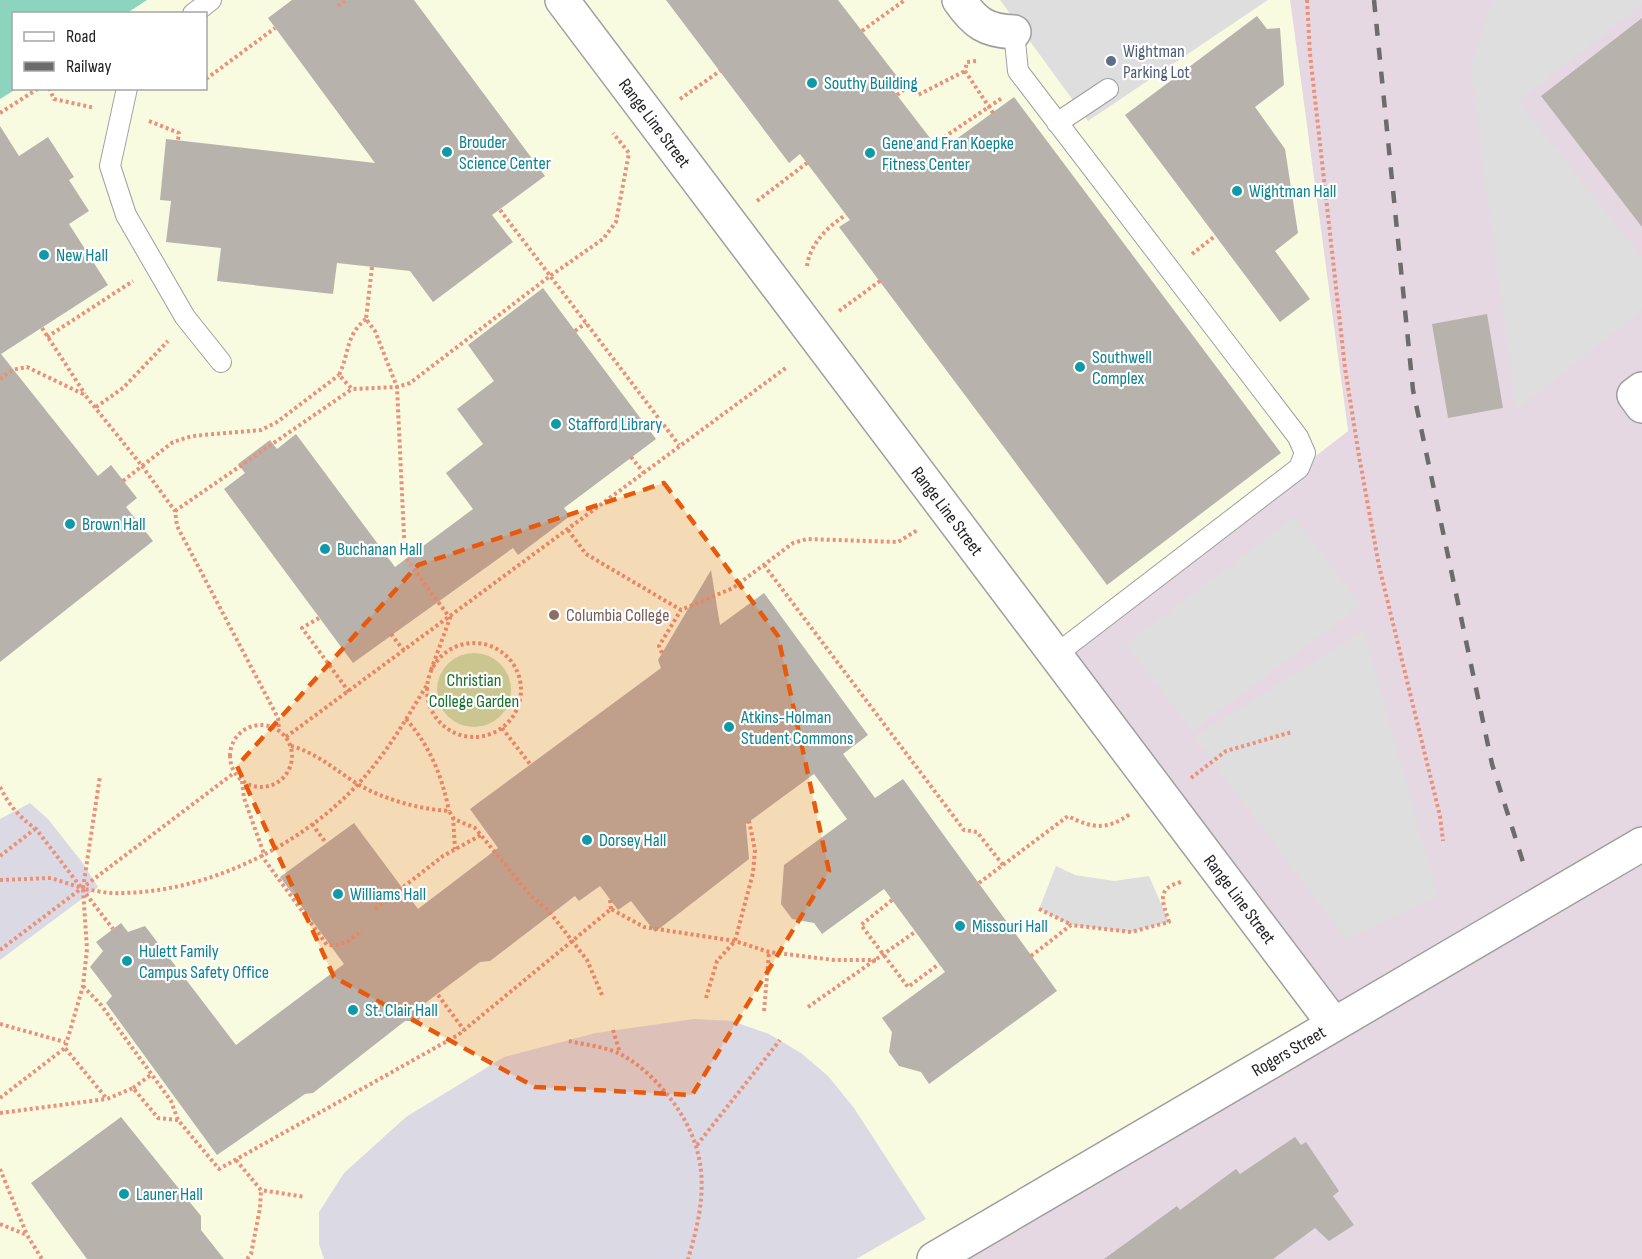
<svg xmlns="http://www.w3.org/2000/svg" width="1642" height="1259" viewBox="0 0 1642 1259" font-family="'Sofia Sans Condensed',sans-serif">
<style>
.industrial{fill:#e6d8e2}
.education{fill:#f9fbe1;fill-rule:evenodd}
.grass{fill:#c5e2b1}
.pitch{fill:#8dd4bf}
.parking{fill:#dedede}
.plaza{fill:#dbdae4}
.building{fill:#b7b2ac}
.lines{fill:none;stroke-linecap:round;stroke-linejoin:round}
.service-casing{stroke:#9f9f9f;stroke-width:22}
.minor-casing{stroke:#9f9f9f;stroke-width:36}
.tertiary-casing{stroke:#9f9f9f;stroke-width:36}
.path{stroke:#e9917b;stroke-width:4;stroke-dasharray:3 3;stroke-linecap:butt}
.service{stroke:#fff;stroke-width:20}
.minor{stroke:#fff;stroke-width:33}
.tertiary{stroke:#fff;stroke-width:33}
.rail{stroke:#6c6c6c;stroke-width:4.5;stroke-dasharray:12 12;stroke-linecap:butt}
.marked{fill:#e8590c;fill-opacity:0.2;stroke:#e8590c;stroke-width:4.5;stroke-dasharray:12 8;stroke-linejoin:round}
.service-dot{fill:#5c6f8a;stroke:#fff;stroke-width:2}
.culture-dot{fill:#0f9aa8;stroke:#fff;stroke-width:2}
.education-dot{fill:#8d6e63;stroke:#fff;stroke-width:2}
.labels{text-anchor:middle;stroke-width:4.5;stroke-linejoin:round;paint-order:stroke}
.service-label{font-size:18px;fill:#4e5e75;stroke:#fff;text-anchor:start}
.culture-label{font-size:18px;fill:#0d838f;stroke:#fff;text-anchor:start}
.street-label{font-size:18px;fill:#1e1e1e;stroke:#fff}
.education-label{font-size:18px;fill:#785e54;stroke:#fff;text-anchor:start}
.park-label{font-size:18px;fill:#197028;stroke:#fff}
</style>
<rect width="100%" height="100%" fill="#eeece6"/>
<!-- industrial -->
<path class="industrial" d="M1290,0h352v1259h-708l120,-603 294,-225z"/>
<!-- education -->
<path class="education" d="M0,0h1290l58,431 -293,225 278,367 -399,236h-934zM14,14h192v74h-192z"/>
<!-- grass -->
<path class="grass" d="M437 690a37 37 0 1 1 74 0a37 37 0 1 1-74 0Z"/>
<!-- pitch -->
<path class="pitch" d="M0,0h147l-20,13 -113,1v74l2,1 -16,10z"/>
<!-- parking -->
<path class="parking" d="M1000,0h268l-180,121z
M1495,0h147v4l-123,97 123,156v53l-126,100 -46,-342 21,-64z
M1294,517l67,88 -169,126 -66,-87z
M1364,631l74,265 -92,43 -152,-202z
M1056,866l19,9 39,6 35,-5 20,46 -38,10 -60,-7 -32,-16z"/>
<!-- plaza -->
<path class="plaza" d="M30,803l18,16 34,43 16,25 -98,73v-141z
M694,1019l38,2 37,13 32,19 27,23 26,32 72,111 -70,40h-532l-5,-15v-32l25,-39 62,-56 98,-60 92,-24z"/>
<!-- building -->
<path class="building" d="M292,0h122l131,176 -53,39 21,27 -80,60 -23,-31 -73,-8 -4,31 -116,-13 4,-33 -55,-6 5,-41 -11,-1 6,-61 209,24 -107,-145z
M666,0h172l61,79 -9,7 50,65 74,-54 267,356 -174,132 -268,-358 11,-7 -50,-66 -11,9z
M1257,16l10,13 13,-1 4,57 -29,22 30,42 13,84 -23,18 35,48 -30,23 -155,-207z
M1642,18v209l-101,-131z
M0,126l19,30 29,-19 26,40 -5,3 20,31 -20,13 39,61 -107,69 97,122 13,-11 26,33 -11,9 27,34 -153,121z
M543,288l113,151 -92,69 6,8 -52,39 -5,-7 -160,115 -129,-174 21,-16 -7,-9 32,-24 7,9 19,-15 99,133 78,-58 -27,-36 37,-29 -26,-35 37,-28 -26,-36z
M1487,314l16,94 -55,10 -16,-94z
M711,570l9,55 44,-32 104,142 -25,19 32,44 28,-19 154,212 -128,93 -8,-12 -22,-6 -10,-14 3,-20 -10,-14 63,-46 -61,-83 -62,45 -8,-11 -22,-4 -11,-15 3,-39 63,-46 -33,-45 -68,50 3,35 -94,73 -24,-31 -13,9 -18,-24 -21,15 -4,-5 -85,65 -10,1 -56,42 -5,17h-14l-92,72 -8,1 -88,61 -111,-152 6,-7 -22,-29 13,-16 -7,-9 25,-19 7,9 17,-6 91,119 108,-81 -64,-87 74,-54 64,86 80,-61 -28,-39 191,-141 -3,-8z
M121,1117l80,99v14l23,29h-137l-56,-76z
M1295,1137l6,8 5,-3 33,49 -6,5 21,29 -25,16 -14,-13 -42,31h-169l73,-53 3,4 56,-41 4,5z"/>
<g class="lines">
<defs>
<path id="service" d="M193,14l18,-14
M1014,32l4,39 280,366 7,16 -6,15 -245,188
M127,88l-17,78 16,49 59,102 36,45
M1057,123l51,-34"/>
<g id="minor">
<path id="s1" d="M562,0l771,1023"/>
<path d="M959,0c16,23 27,31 55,32"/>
<path d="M1642,389l-8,6 8,11"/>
</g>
<g id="tertiary">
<path id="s2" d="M934,1259l708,-415"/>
</g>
</defs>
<!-- service casing -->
<use href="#service" class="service-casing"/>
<!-- minor casing -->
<use href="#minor" class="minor-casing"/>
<!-- tertiary casing -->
<use href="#tertiary" class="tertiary-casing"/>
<!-- path -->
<path class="path" d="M1307,0l3,54 35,314 14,88 20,110 61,250 3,25
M338,6l8,-6
M862,31l43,-31
M976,61l-9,1 -2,9 28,42
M206,79l69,-51
M49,88l5,11 41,9
M897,95l13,-10 8,10 47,-24
M680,99l40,-28
M0,113l39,-25
M149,121l30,12 -1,7
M934,144l68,-46
M757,201l50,-38
M500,210l179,235
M1192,254l23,-18
M807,266c3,-22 21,-40 39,-51
M839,311l41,-30
M366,319c-21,17 -16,33 -27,56l13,14 45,-2 -22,-56 -9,-12 6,-52
M42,328l43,66
M575,331l11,-8
M47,337l86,-56
M0,379l12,-9 15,-3 58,28 57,71 31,-24 19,-6 69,-6 16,-8 62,-47
M96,407l27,-19 45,-47
M631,457l13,16
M123,481l19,-15 33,45 2,15 101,192 1,12
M175,511l177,-122
M568,530l18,24 95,56 52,-22 60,-45 14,-4 91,3 21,-13
M764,565l200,265 13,2 26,33
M319,618l-17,10 47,64
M391,634l14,18
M427 690a47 47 0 1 1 94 0a47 47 0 1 1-94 0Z
M662,653l-3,-7 22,-36
M431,670l19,-52 -45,-61 -8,-170 13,-4 140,-107 53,-37 13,-17 13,-69 -16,-20
M406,719c24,27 36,57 43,92
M230 756a31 31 0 1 1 62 0a31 31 0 1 1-62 0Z
M502,728l28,36
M286,737l501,-370
M291,746c24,6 43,23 65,37 26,16 62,26 93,28l5,8 21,9 57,69 16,13 39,50 15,35
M1191,778l35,-27 66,-19
M242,781l2,17 20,56
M0,787c9,18 19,30 36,42l77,100
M453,817l2,32
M312,824l14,19
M261,855l66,90c15,1 24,-5 35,-14
M0,856l35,-27
M0,880l51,-2 31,10
M979,883l89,-67c25,13 39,14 62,-2
M83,888l17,-112
M610,900l1,9
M892,900l-31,25 47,62 31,-23
M375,909l68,-53 38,-21
M1039,909l31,15
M0,950l234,-177
M1031,956l40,-31 60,7 38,-10c-6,-20 -14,-33 12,-40
M83,986l18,19 70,96 7,19 41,49 239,-134 153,-126 33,18 91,14 34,11 65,8h42
M438,995l26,35
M706,998l11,-37 18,-20 18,-68 2,-23 -6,-29
M808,1007l107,-75
M764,1011l5,-59
M0,1024l65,18
M613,1030l7,23
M569,1041c17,4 39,6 53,14 20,11 37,28 51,47 38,52 33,98 15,157
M133,1088l18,-13
M0,1098l65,-50
M0,1113l106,-14
M178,1120l-20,-2 -25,-30 -26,11 -42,-51 18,-62 4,-37 -4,-60c12,1 24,5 36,4 87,0 182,-47 240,-110 28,-30 47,-64 68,-98
M697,1145l83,-105
M236,1160l25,30 44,7
M0,1169l27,66
M0,1224l27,11 15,24
M247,1259l4,-5 9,-46 1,-18"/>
<!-- service -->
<use href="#service" class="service"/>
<!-- minor -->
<use href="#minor" class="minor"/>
<!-- tertiary -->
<use href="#tertiary" class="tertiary"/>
<!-- rail -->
<path class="rail" d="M1374,0l39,390 79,374 31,98"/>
</g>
<!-- marked area -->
<path class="marked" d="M664,483l114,153 51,235 -137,224 -157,-8 -201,-110 -97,-211 181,-201z"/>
<!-- markers -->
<circle class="service-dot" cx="1111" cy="61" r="6"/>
<g class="culture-dot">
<circle cx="812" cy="83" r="6"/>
<circle cx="447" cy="152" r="6"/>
<circle cx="870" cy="153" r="6"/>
<circle cx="1237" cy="191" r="6"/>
<circle cx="44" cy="255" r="6"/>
<circle cx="1080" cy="367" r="6"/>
<circle cx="556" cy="424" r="6"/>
<circle cx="70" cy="524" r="6"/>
<circle cx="325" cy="549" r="6"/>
<circle cx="729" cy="727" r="6"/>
<circle cx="587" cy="840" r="6"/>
<circle cx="338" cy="894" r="6"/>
<circle cx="960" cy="926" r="6"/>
<circle cx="127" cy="961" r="6"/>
<circle cx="353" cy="1010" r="6"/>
<circle cx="124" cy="1194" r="6"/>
</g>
<circle class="education-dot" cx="554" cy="615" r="6"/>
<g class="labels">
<!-- service labels -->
<g class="service-label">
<text x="1123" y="57">Wightman<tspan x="1123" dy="21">Parking Lot</tspan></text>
</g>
<!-- culture labels -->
<g class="culture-label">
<text x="824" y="89">Southy Building</text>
<text x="459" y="148">Brouder<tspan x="459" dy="21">Science Center</tspan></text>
<text x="882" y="149">Gene and Fran Koepke<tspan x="882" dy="21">Fitness Center</tspan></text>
<text x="1249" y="197">Wightman Hall</text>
<text x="56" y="261">New Hall</text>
<text x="1092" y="363">Southwell<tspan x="1092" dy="21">Complex</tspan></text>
<text x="568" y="430">Stafford Library</text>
<text x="82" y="530">Brown Hall</text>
<text x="337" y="555">Buchanan Hall</text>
<text x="741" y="723">Atkins-Holman<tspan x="741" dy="21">Student Commons</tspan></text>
<text x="599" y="846">Dorsey Hall</text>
<text x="350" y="900">Williams Hall</text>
<text x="972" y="932">Missouri Hall</text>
<text x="139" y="957">Hulett Family<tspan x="139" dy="21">Campus Safety Office</tspan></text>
<text x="365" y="1016">St. Clair Hall</text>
<text x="136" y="1200">Launer Hall</text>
</g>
<!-- street labels -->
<g class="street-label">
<text dy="6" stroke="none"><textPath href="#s1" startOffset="154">Range Line Street</textPath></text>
<text dy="6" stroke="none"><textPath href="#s1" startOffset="640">Range Line Street</textPath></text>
<text dy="6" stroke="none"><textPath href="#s1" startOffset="1126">Range Line Street</textPath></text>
<text dy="6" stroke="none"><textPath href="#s2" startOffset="411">Rogers Street</textPath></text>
</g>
<!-- education labels -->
<g class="education-label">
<text x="566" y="621">Columbia College</text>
</g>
<!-- park labels -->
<g class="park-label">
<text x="474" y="686">Christian<tspan x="474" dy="21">College Garden</tspan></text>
</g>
</g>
<!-- legend -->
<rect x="12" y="12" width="195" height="78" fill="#ffffff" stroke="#a5a5a5" stroke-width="1.5"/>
<rect x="24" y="32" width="30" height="9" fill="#ffffff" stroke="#a5a5a5" stroke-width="1.5"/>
<text x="66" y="42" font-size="18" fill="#1e1e1e">Road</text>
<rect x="24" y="62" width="30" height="9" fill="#6c6c6c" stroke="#a5a5a5" stroke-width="1.5"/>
<text x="66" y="72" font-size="18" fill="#1e1e1e">Railway</text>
</svg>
